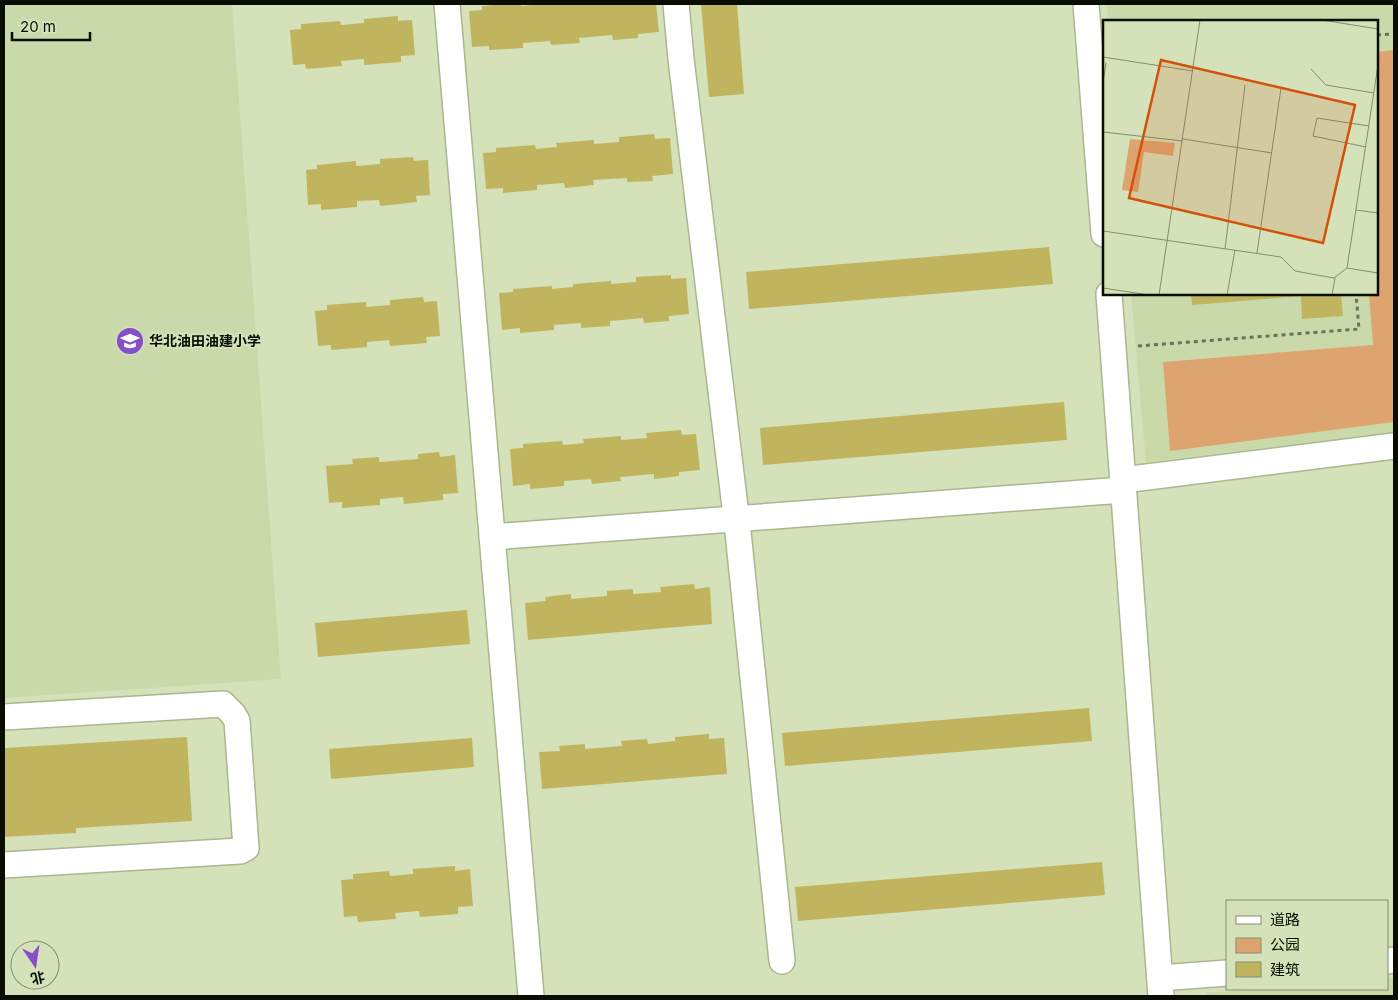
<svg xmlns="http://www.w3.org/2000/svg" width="1398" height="1000" viewBox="0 0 1398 1000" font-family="Inter,'Noto Sans SC',sans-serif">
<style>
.built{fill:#cad9a9}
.green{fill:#dea470}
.building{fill:#c0b55e}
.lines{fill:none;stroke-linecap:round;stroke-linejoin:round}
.minor-casing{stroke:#aab78f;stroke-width:28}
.path{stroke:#6a7259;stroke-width:3;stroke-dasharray:4 4;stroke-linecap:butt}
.minor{stroke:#fff;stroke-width:25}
.labels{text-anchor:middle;stroke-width:4;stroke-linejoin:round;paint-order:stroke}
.poi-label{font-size:14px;font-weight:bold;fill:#0a0e02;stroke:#d4e1b9;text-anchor:start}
.inset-road{fill:none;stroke:#838d70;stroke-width:1}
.view{fill:#d2520b;fill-opacity:0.15;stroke:#d2520b;stroke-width:2.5}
.inset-edge{fill:none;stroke:#0a0e02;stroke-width:2.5}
</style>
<rect width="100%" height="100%" fill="#d4e1b9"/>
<!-- built -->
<path class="built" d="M4,4h228l49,675 -277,19z
M1107,4h287v429l-248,29 -15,-168h246v-273h-269z
M1387,979h7v17h-188v-3l54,-4h127z"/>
<!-- green -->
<path class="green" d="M1394,50v372l-224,29 -7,-89 210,-17 -4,-51h8v-242z"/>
<!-- building -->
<path class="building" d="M509,4h12v2l21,-2h114l3,28 -21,2v4l-25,2 -1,-5 -33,3 1,5 -29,2 -1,-4 -27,2v5l-34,2v-4l-17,1 -3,-36 13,-1v-4z
M701,4h36l7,90 -35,3z
M398,16v5l14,-1 3,35 -14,1v6l-37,3v-6l-23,2 1,5 -36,3 -1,-5 -12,1 -3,-35 11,-1v-5l39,-3 1,4 23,-2v-4z
M654,134l1,5 15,-1 3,36 -21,2 1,5 -26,1v-4l-34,2 1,5 -29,3 -1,-5 -27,2v5l-34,3v-5l-17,1 -3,-36 13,-1v-4l39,-3 1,4 21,-2 -1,-4 38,-3v4l25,-2v-5z
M413,157l1,4 14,-1 2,35 -14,1 1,6 -37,4 -1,-6 -22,1v6l-36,3v-6l-13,1 -2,-35 11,-1v-4l39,-4v5l24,-2v-5z
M1049,247l4,37 -304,25 -3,-37z
M671,275v4l15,-1 3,36 -20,2v5l-25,2 -1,-5 -33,3v5l-29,2v-5l-27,2v5l-34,3v-5l-18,2 -3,-37 14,-1v-3l39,-3v3l21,-2v-3l38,-3v3l25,-2v-5z
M1191,294h150l2,22 -41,3 -1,-23 -109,9z
M423,297l1,5 13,-1 3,35 -14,1 1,6 -37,3 -1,-6 -22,2v5l-36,3v-5l-13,1 -3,-35 12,-1v-5l39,-3v5l24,-2v-5z
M1064,402l3,38 -304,25 -3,-37z
M681,430l1,5 14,-1 4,36 -21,2v4l-25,3v-5l-34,3 1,4 -29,3 -1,-5 -27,2v5l-34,3v-5l-17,2 -3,-37 13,-1v-4l39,-3 1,4 21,-2 -1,-4 38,-3v4l26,-2 -1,-5z
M439,452l1,5 15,-2 3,38 -15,1v6l-39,4 -1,-7 -23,2v6l-38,3v-6l-13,1 -3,-37 27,-2 -1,-5 27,-2v5l39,-3v-5z
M694,584l1,5 15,-2 2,37 -184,16 -3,-37 21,-2 -1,-4 26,-3v5l36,-3v-5l26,-2v5l28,-2 -1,-5z
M467,610l3,34 -152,13 -3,-34z
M1089,708l3,33 -307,25 -3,-33z
M709,734v5l15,-1 3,36 -185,15 -3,-37 21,-1 -1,-5 26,-2v5l37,-3 -1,-5 26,-2 1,5 27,-3v-4z
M187,737l5,84 -116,7v5l-72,4v-89z
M472,738l2,29 -143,12 -2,-30z
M1102,862l3,33 -307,26 -3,-34z
M455,866v5l15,-2 3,37 -15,1v7l-38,3 -1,-6 -24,2 1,6 -38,3 -1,-6 -13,1 -3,-37 12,-1v-5l36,-3 1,5 23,-2v-5z"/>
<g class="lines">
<defs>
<path id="minor" d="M447,4l84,992
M676,4l5,55 57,473 44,429
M1086,4l18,230
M1109,294l52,702
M1123,480l271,-34
M492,537l631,-47
M4,717l219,-13 10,10 4,7 9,127 -6,3 -236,14
M1387,961l7,-1
M1160,978l67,-5"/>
</defs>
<!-- minor casing -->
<use href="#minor" class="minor-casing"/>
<!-- path -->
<path class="path" d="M1377,35l17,-1
M1138,346l221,-17 -3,-35"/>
<!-- minor -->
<use href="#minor" class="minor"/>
</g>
<!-- icons -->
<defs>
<symbol id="school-disc" viewBox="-11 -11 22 22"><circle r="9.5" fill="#874fc7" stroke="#d4e1b9"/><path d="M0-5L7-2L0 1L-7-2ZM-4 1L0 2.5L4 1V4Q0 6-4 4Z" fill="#fff"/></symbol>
</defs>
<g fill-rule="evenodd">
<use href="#school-disc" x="114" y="325" width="32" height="32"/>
</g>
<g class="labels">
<!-- poi labels -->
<g class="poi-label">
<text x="149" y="346">华北油田油建小学</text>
</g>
</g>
<!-- overview -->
<g transform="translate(1103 20)">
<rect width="275" height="275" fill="#d4e1b9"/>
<path d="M27,119l45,4 -2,13 -29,-4 -6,40 -16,-2z" fill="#dea470"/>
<path class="inset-road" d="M219,0l56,9M0,37l90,14M208,49l15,16 48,8M0,63l3,-20M0,112l80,9M80,119l89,14M263,127l-53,-11 4,-18 52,8M253,190l22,3M0,211l178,26 14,14 39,7 13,-10 31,5M122,229l20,-164M154,233l24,-165M244,248l31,-203M0,268l46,7M56,275l41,-275M124,275l8,-45M229,275l3,-17"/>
<path class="view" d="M58,40l194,45 -32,138 -194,-45z"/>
<rect width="275" height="275" class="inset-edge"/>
</g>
<!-- border -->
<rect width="1398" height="1000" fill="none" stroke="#0a0e02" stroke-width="10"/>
<!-- legend -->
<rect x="1226" y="900" width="162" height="90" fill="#d4e1b9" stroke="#838d70"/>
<rect x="1236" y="916" width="25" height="8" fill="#ffffff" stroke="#838d70"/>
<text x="1270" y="925" font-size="15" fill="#0a0e02">道路</text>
<rect x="1236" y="938" width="25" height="15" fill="#dea470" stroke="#838d70"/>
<text x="1270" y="950" font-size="15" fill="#0a0e02">公园</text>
<rect x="1236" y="962" width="25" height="15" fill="#c0b55e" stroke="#838d70"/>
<text x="1270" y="975" font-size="15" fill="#0a0e02">建筑</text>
<!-- north arrow -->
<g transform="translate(35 965) rotate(167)"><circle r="24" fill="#d4e1b9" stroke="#838d70"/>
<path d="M0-4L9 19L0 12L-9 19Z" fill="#874fc7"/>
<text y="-8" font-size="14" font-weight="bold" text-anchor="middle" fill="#0a0e02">北</text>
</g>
<!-- scale -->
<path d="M12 32v8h78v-8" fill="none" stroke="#0a0e02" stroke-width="2.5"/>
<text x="20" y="32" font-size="15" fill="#0a0e02" stroke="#d4e1b9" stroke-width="4" paint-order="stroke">20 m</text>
</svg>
